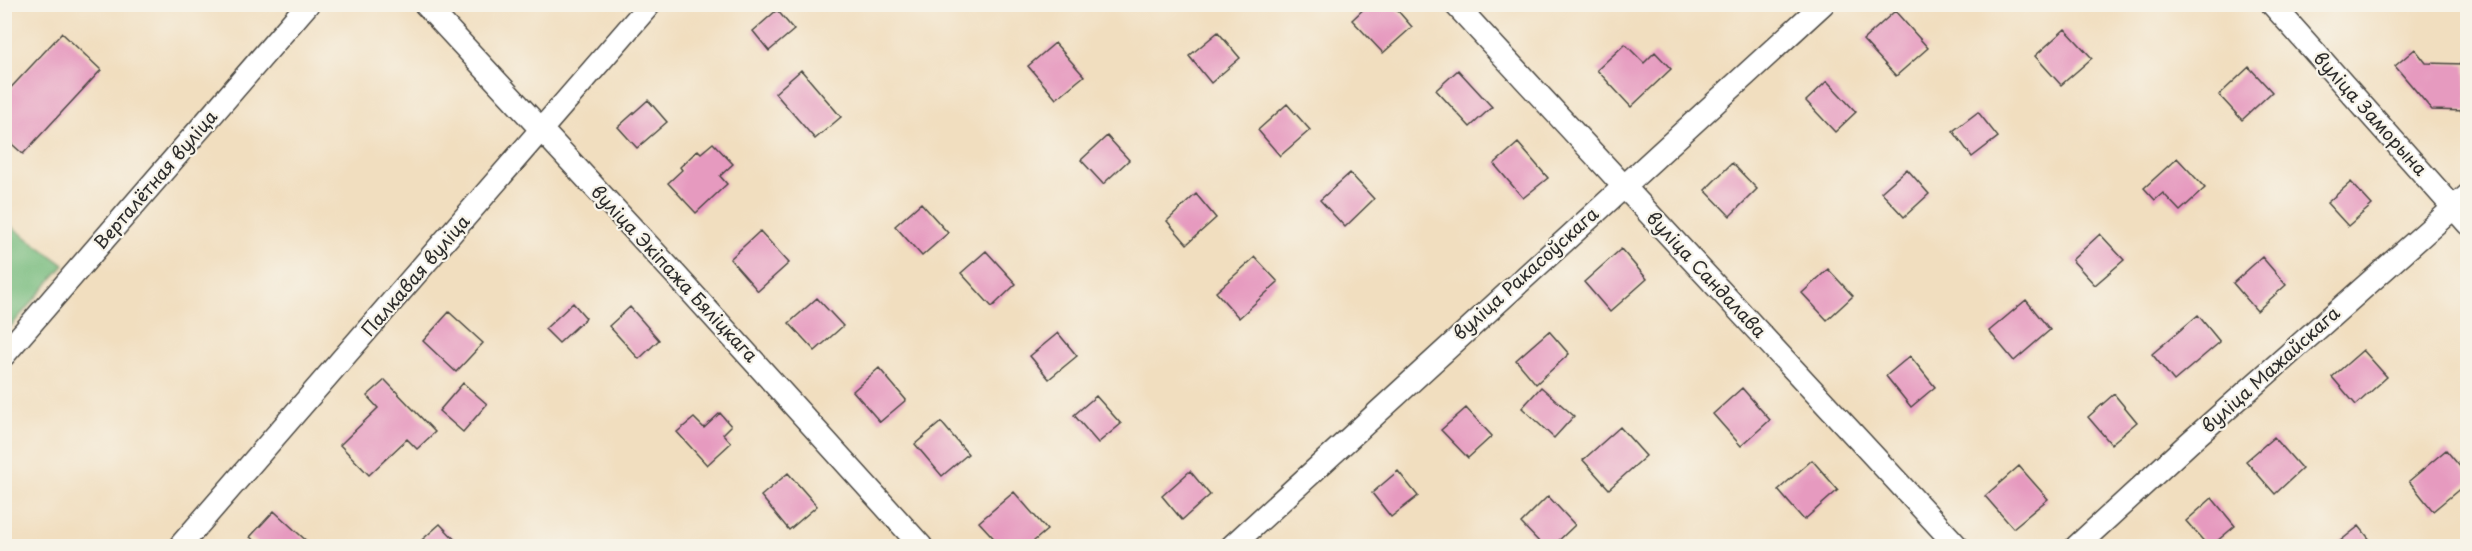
<svg xmlns="http://www.w3.org/2000/svg" width="2472" height="551" viewBox="0 0 2472 551" font-family="'Playpen Sans',sans-serif">
<style>
.forest{fill:#78bc7f;stroke:#527455;stroke-width:1.5}
.building{fill:#e69abf}
.lines{fill:none;stroke-linecap:round;stroke-linejoin:round}
.minor-casing{stroke:#494641;stroke-width:25}
.minor{stroke:#fff;stroke-width:22}
.labels{text-anchor:middle;stroke-width:4.5;stroke-linejoin:round;paint-order:stroke}
.street-label{font-size:18px;fill:#2b2b2b;stroke:#f7f3e8}
</style>
<rect width="100%" height="100%" fill="#f7f3e8"/>
<filter id="ink" filterUnits="userSpaceOnUse"><feTurbulence type="fractalNoise" baseFrequency=".0167" numOctaves="2"/><feDisplacementMap in="SourceGraphic" scale="12" xChannelSelector="R" yChannelSelector="G"/><feConvolveMatrix kernelMatrix="1 2 1 2 8 2 1 2 1" color-interpolation-filters="sRGB"/></filter>
<filter id="wash" filterUnits="userSpaceOnUse"><feTurbulence type="fractalNoise" baseFrequency=".008" numOctaves="4" result="noise"/><feDisplacementMap in="SourceGraphic" scale="24" xChannelSelector="R" yChannelSelector="G"/><feGaussianBlur stdDeviation="1.35" result="paint"/><feColorMatrix in="noise" values="0 0 0 0 0 0 0 0 0 0 0 0 0 0 0 0 0 1.4 0 .05"/><feComposite in="paint" operator="in"/></filter>
<g filter="url(#wash)">
<rect width="100%" height="100%" fill="#f1debf"/>
<!-- forest -->
<path class="forest" d="M5,222l59,43 -59,68z"/>
<g id="blocks">
<!-- building -->
<path class="building" d="M1369,4h23l20,23 -29,26 -31,-33z
M777,10l17,20 -25,21 -16,-20z
M1895,11l33,37 -32,28 -33,-36z
M2065,29l27,29 -31,27 -26,-29z
M1218,32l22,26 -29,25 -22,-27z
M62,33l39,37 -78,84 -19,-17v-42z
M1055,43l29,33 -28,23 -28,-33z
M1625,44l19,19 11,-11 16,17 -40,38 -34,-37z
M2415,49l11,14 39,1 3,47 -36,-1 -37,-44z
M2249,67l23,25 -30,28 -23,-25z
M801,70l40,47 -26,22 -40,-46z
M1458,70l34,37 -22,20 -34,-37z
M1827,81l29,31 -21,20 -29,-31z
M648,100l19,22 -30,26 -19,-21z
M1287,104l23,26 -30,26 -22,-26z
M1978,112l20,25 -26,20 -19,-26z
M1107,136l22,24 -26,24 -22,-24z
M713,143l20,21 -13,12 7,8 -31,29 -28,-30 14,-13 -2,-3 18,-17 3,3z
M1518,143l30,35 -25,20 -29,-34z
M2177,158l28,30 -25,23 -17,-18 -8,7 -11,-12z
M1732,163l25,26 -27,27 -25,-26z
M1907,169l22,25 -25,23 -23,-25z
M1350,173l24,26 -29,28 -25,-27z
M2351,182l21,23 -24,21 -21,-23z
M1196,194l20,24 -29,26 -20,-23z
M921,203l27,30 -26,23 -27,-30z
M760,231l29,32 -31,28 -28,-32z
M2100,234l24,26 -29,25 -23,-25z
M1621,249l26,30 -37,33 -26,-30z
M986,251l30,33 -24,23 -31,-34z
M1255,257l23,25 -39,36 -23,-26z
M2262,257l24,28 -29,26 -24,-28z
M1828,269l25,27 -26,24 -25,-27z
M817,298l26,28 -28,25 -26,-28z
M2026,300l24,30 -36,31 -25,-30z
M573,303l13,15 -27,25 -14,-14z
M630,307l29,33 -20,19 -30,-33z
M449,312l34,31 -27,29 -33,-31z
M2198,315l22,27 -46,39 -22,-27z
M1549,331l20,23 -33,30 -20,-24z
M1058,333l19,23 -28,23 -19,-23z
M2363,350l24,27 -31,28 -24,-28z
M1910,356l25,31 -24,20 -25,-31z
M879,368l27,32 -26,22 -27,-31z
M385,380l50,52 -18,17 -10,-10 -38,36 -29,-30 38,-37 -11,-12z
M463,383l24,21 -24,28 -24,-21z
M1541,387l33,29 -20,22 -32,-30z
M1742,388l28,32 -29,26 -28,-32z
M2114,394l23,28 -26,22 -23,-27z
M1096,396l25,28 -23,19 -24,-28z
M1466,408l26,28 -24,22 -27,-28z
M720,413l11,13 -8,8 8,9 -24,22 -30,-33 17,-14 10,10z
M941,422l27,32 -26,22 -27,-32z
M1620,427l26,29 -37,33 -26,-29z
M2274,437l28,32 -27,25 -29,-33z
M2446,450l22,26v6l-35,29 -24,-30z
M1812,460l26,30 -34,30 -26,-30z
M2019,466l29,33 -35,29 -28,-32z
M1190,471l20,24 -28,25 -20,-24z
M1398,471l20,25 -27,21 -19,-24z
M788,473l29,33 -28,24 -28,-34z
M1014,492l33,38 -19,16h-27l-22,-24z
M1548,496l27,29 -22,21h-10l-22,-23z
M2212,498l23,28 -24,20h-3l-22,-25z
M274,511l38,35h-51l-11,-9z
M440,524l21,22h-46z
M2359,526l16,20h-41z"/>
</g>
</g>
<g filter="url(#ink)">
<use href="#blocks" fill-opacity="0" stroke="#494641" stroke-width="1.5"/>
<g class="lines">
<defs>
<path id="minor" d="M425,4l249,269 247,273
M1455,4l502,542
M2272,4l196,220
M4,355l304,-351
M180,546l470,-542
M1232,546l591,-542
M2077,546l113,-104 278,-247"/>
</defs>
<!-- minor casing -->
<use href="#minor" class="minor-casing"/>
<!-- minor -->
<use href="#minor" class="minor"/>
</g>
</g>
<g class="labels">
<!-- street labels -->
<g class="street-label">
<text transform="translate(2370 114) rotate(48)" y="6">вуліца Заморына</text>
<text transform="translate(156 180) rotate(-49)" y="6">Верталётная вуліца</text>
<text transform="translate(674 274) rotate(47)" y="6">вуліца Экіпажа Бяліцкага</text>
<text transform="translate(1526 274) rotate(-42)" y="6">вуліца Ракасоўскага</text>
<text transform="translate(1706 275) rotate(47)" y="6">вуліца Сандалава</text>
<text transform="translate(416 276) rotate(-49)" y="6">Палкавая вуліца</text>
<text transform="translate(2271 370) rotate(-42)" y="6">вуліца Мажайскага</text>
</g>
</g>
<!-- margin -->
<rect width="2472" height="551" fill="none" stroke="#f7f3e8" stroke-width="24"/>
</svg>
